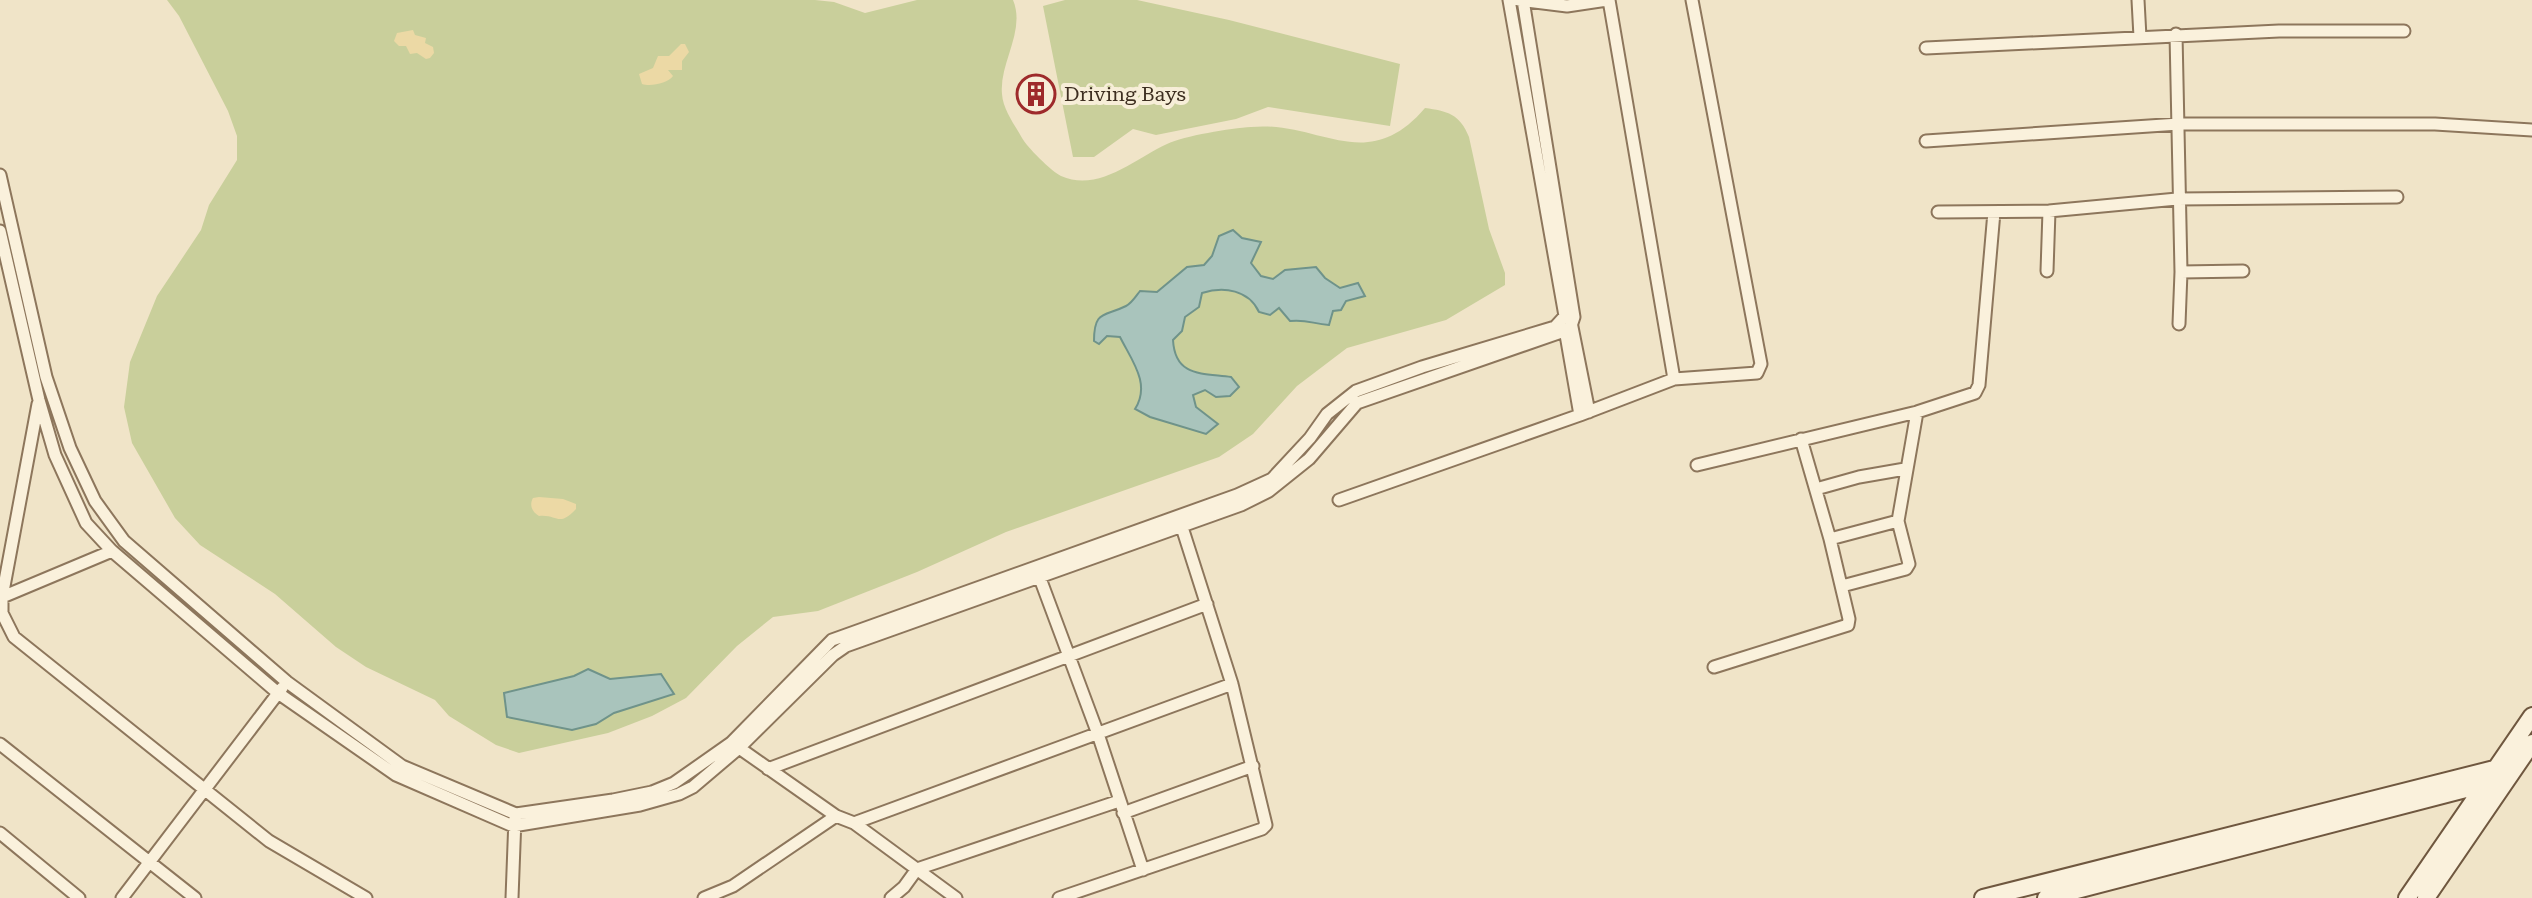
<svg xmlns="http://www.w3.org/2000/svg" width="2532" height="898" viewBox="0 0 2532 898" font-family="'Roboto Serif',serif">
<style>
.green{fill:#c9cf9b}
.sand{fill:#ecd9a5}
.water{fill:#a9c4bc;stroke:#6f938a;stroke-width:2}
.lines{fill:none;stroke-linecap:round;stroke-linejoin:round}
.street-casing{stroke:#8d765c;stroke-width:15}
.secondary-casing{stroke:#6f573f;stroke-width:20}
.street{stroke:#faf1dc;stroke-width:11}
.secondary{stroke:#faf1dc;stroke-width:16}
.labels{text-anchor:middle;stroke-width:8;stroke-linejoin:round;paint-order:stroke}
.poi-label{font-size:20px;fill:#3d2e20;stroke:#f7eed8;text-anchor:start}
</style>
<rect width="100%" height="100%" fill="#f0e4c8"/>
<!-- green -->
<path class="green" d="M167,0h648l19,2 31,11 52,-13h96c13,31 -14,63 -11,94 1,16 13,31 20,44 5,9 29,33 39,38 38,17 75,-18 106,-32 17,-8 64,-16 84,-17 68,-7 115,50 174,-19 22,3 35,6 44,29l20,92 16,44v12l-59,35 -99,28 -50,38 -44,48 -34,23 -213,75 -89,40 -99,39 -45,6 -36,29 -51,52 -34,18 -44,17 -89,20 -23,-8 -47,-29 -14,-16 -69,-33 -30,-20 -61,-53 -75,-49 -25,-27 -43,-75 -8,-36 6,-45 27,-66 44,-66 8,-25 28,-45v-24l-9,-25 -49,-95z
M1065,0h72l92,20 171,44 -10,62 -122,-19 -32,12 -80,16 -23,-6 -39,28h-21l-30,-151z"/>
<!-- sand -->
<path class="sand" d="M413,30l2,5 11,3 -1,5 8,4 1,6 -4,5 -4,1 -9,-6 -7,1 -4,-8h-7l-5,-5 3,-8z
M681,44h4l4,8 -7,9v9h-14l5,6c-5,7 -22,11 -31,8l-3,-10 14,-6 5,-12h11z
M539,497l24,2 13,5v5c-18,19 -18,5 -37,7 -7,-4 -10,-11 -6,-18z"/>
<!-- water -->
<path class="water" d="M1233,230l9,8 19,4 -10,21 10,13 12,3 12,-9 31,-3 9,11 15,10 18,-5 7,13 -19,5 -5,9 -8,1 -4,14c-16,-1 -22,-6 -39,-4l-11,-13 -9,7 -11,-3c-10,-22 -35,-26 -57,-19l-3,14 -14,10 -3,14 -9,9c2,37 29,33 58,37l8,10 -9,9 -14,1 -11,-7 -12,5 3,12 22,17 -12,10 -56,-17 -15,-8c16,-25 -3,-48 -15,-72l-13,-1 -8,8 -5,-3c0,-31 10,-24 32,-35 6,-3 10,-10 14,-15l17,1 30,-25 17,-2 8,-9 7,-20z
M588,669l22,10 51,-5 13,20 -60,19 -18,11 -24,6 -65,-13 -3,-24 70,-17z"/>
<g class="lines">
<defs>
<path id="street" d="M1519,0l48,6 40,-6
M1609,0l65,379
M2138,0l2,37
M2176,34l5,238 -2,52
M1926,48l353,-17h125
M1926,141l253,-17h256l97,6
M0,175l46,202 24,71 25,53 29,40 163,141 115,84 114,48 97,-14 39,-8 22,-9 57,-40 101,-103 405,-145 35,-16 38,-41 17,-24 29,-23 66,-24 133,-40 10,-11 -56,-316
M1938,212l111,-1 128,-12 220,-2
M0,231l39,169 16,55 31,68 26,28 166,142 118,82 117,51 127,-21 39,-11 14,-7 46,-39 94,-93 13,-9 395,-141 28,-14 40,-32 48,-56 213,-74 4,-12 -51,-317
M2047,271l2,-60
M2181,272l62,-1
M1571,322l18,90
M1565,329l15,86
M38,404l-36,193v16l12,24 255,204 97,57
M1697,465l220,-53 58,-19 4,-8 15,-173
M1816,489l43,-12 46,-8
M1339,500l241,-85 94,-36 83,-6 4,-9 -69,-364
M1830,539l68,-18
M1038,573l60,161 45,136
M1842,586l64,-17 3,-5 -11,-43 19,-109
M0,598l112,-47
M1714,667l134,-42 1,-6 -19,-80 -29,-100
M0,744l195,154
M735,745l101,71 18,7 102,75
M768,769l439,-165
M1123,813l130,-47
M854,823l378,-139
M0,833l79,65
M122,898l160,-210
M512,898l3,-80
M704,898l29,-12 103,-70
M891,898l13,-11 13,-18 202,-68
M1059,898l203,-69 4,-4 -34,-141 -52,-163"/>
<path id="secondary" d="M1983,898l535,-135
M2046,898l462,-120
M2407,898l125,-182
M2426,898l106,-155"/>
</defs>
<!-- street casing -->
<use href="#street" class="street-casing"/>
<!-- secondary casing -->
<use href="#secondary" class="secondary-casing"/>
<!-- street -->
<use href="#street" class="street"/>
<!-- secondary -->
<use href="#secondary" class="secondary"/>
</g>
<!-- icons -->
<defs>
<symbol id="building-ring" viewBox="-11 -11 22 22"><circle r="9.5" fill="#f7eed8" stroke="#9e2a2b" stroke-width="1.5"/><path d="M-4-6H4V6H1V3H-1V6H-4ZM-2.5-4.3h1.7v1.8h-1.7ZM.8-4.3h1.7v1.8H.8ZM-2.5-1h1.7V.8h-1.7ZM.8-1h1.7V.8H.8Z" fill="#9e2a2b"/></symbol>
</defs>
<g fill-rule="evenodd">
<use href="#building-ring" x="1014" y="72" width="44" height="44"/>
</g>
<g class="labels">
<!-- poi labels -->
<g class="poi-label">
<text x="1064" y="101">Driving Bays</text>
</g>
</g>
</svg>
